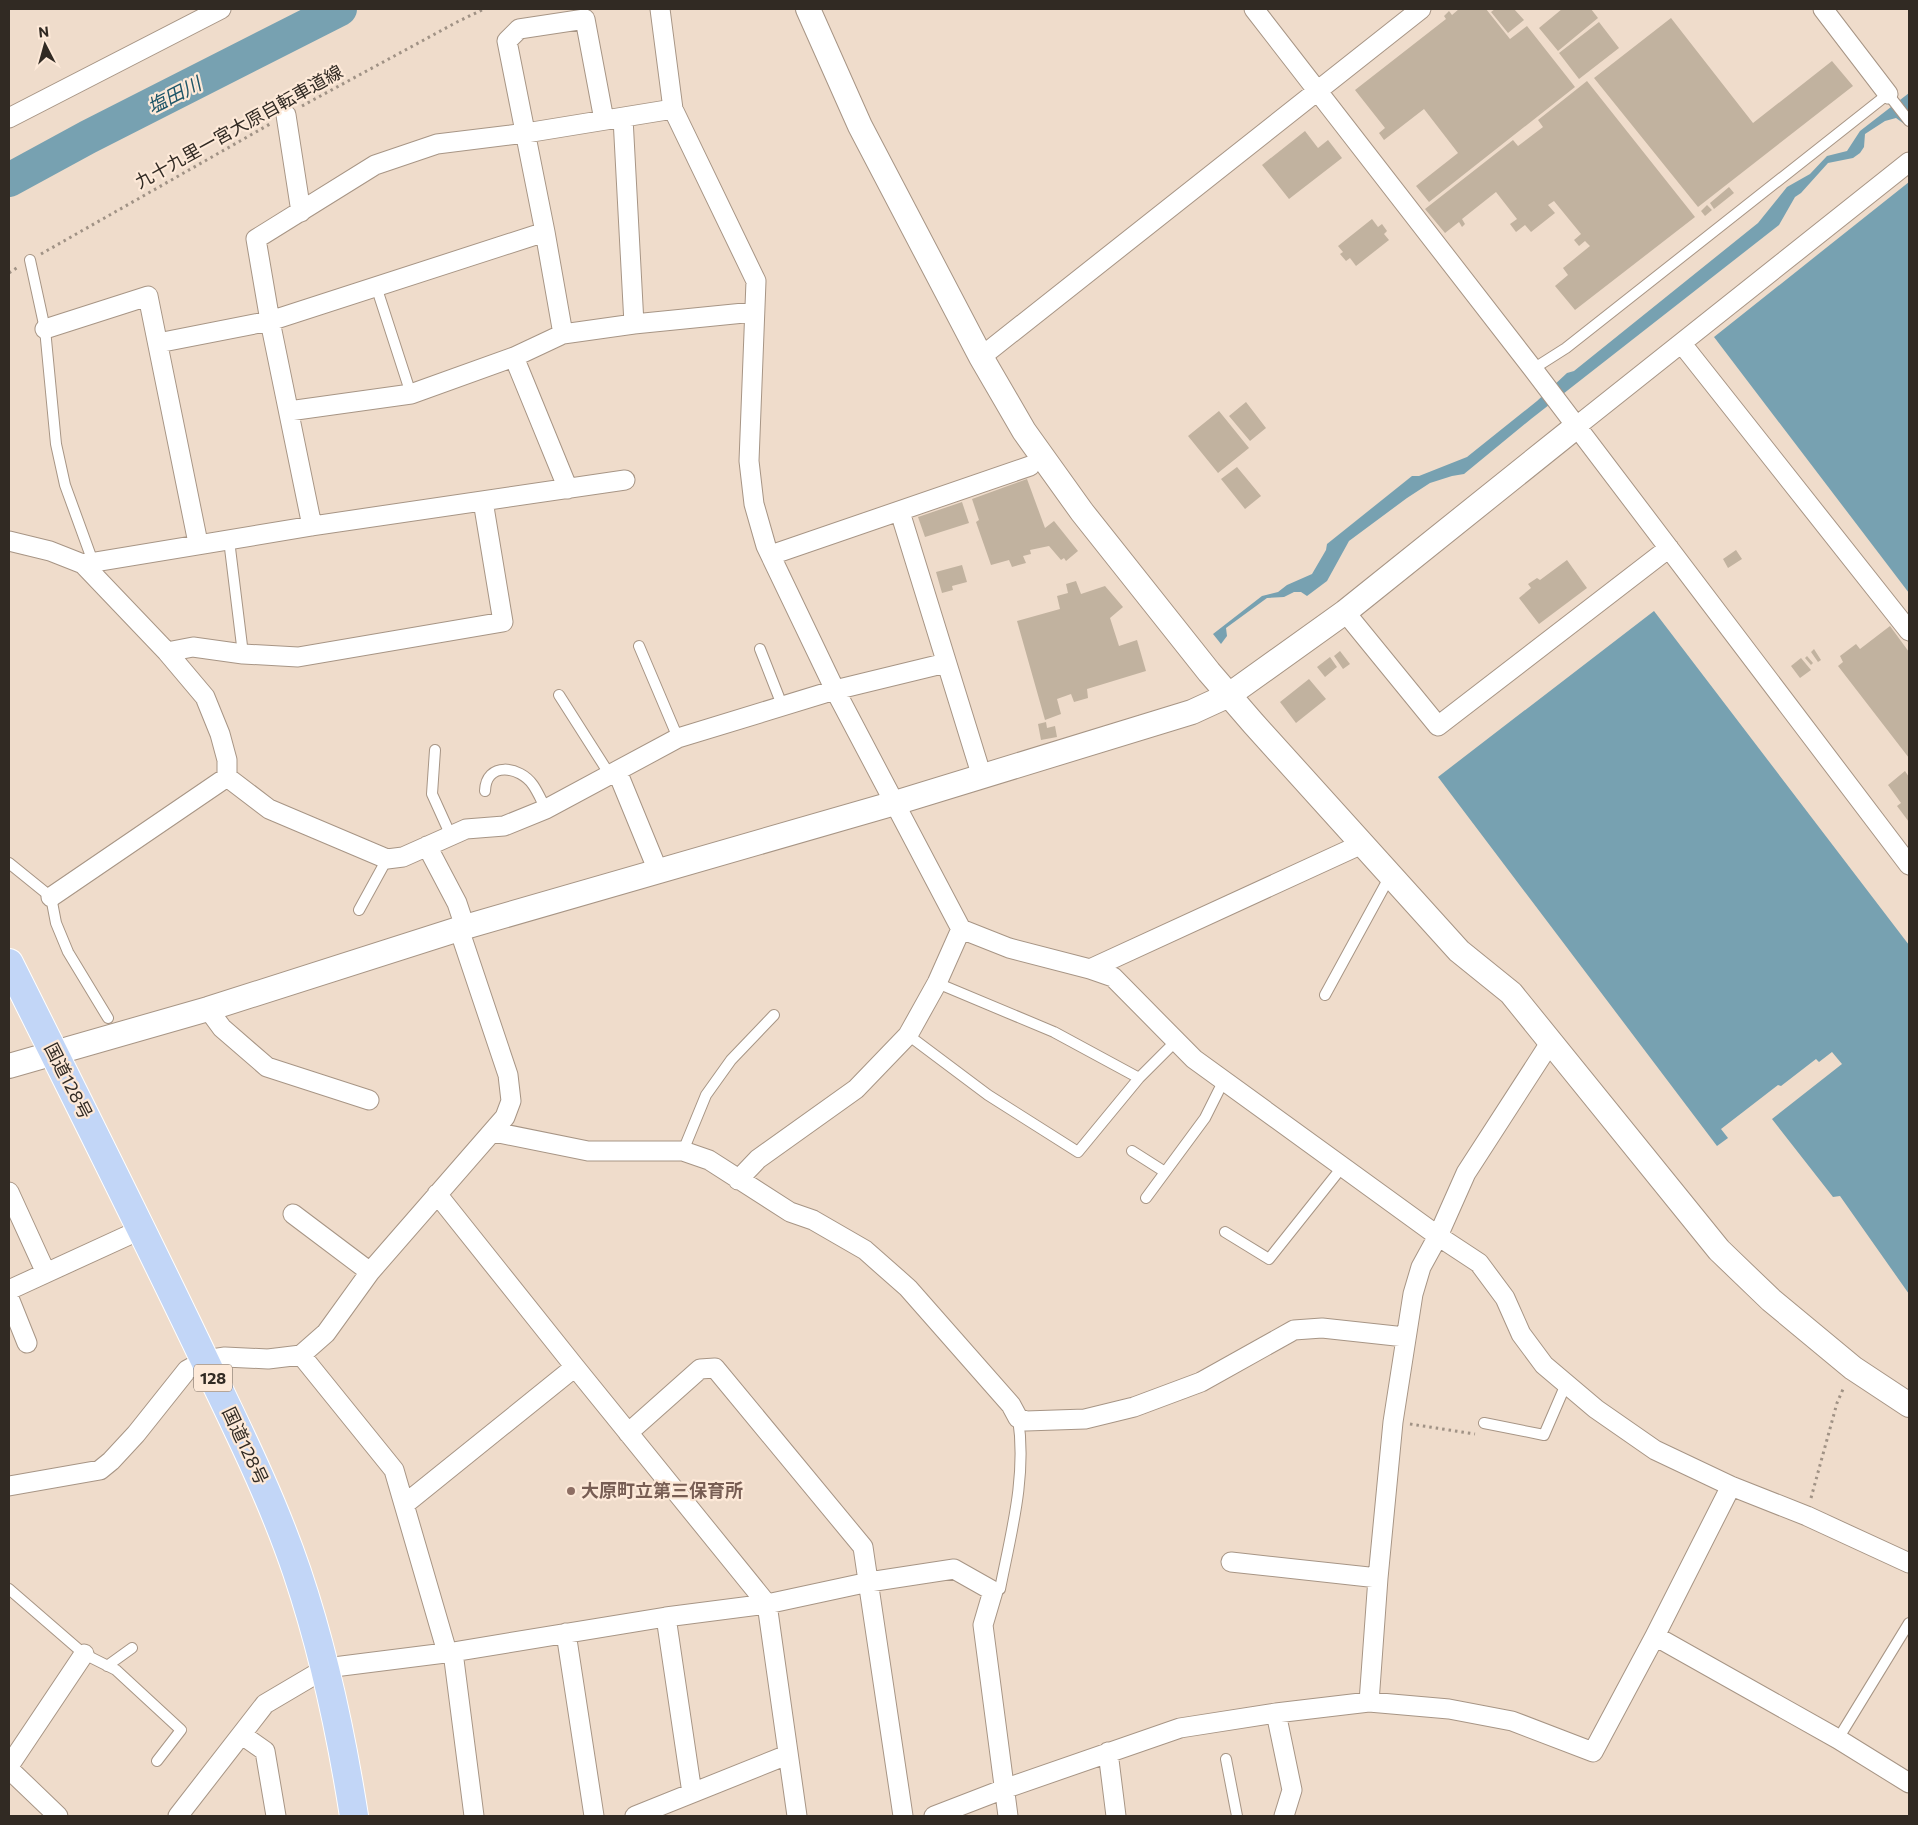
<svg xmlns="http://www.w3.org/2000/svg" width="1918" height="1825" viewBox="0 0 1918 1825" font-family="Commissioner,'Noto Sans JP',sans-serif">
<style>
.water{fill:#77a1b1}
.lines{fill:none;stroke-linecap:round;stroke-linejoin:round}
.river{stroke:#77a1b1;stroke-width:34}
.building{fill:#c1b29f}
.service-casing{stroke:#a79585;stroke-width:12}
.minor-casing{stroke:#a79585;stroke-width:21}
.tertiary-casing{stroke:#a79585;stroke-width:26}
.trunk-casing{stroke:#fff;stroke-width:30}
.path{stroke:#a09285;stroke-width:3;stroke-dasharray:2.5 4;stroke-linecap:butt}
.service{stroke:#fff;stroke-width:10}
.minor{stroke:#fff;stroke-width:19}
.tertiary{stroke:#fff;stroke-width:24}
.trunk{stroke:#c2d6f7;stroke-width:28}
.education-dot{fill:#8d6e63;stroke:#fde9d8;stroke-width:2}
.labels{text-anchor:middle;stroke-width:4.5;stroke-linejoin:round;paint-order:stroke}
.shield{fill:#fde9d8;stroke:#6e6359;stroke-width:1}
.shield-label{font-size:16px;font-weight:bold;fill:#312a23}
.street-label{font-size:18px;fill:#312a23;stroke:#fde9d8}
.education-label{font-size:18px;font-weight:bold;fill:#785e54;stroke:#fde9d8;text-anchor:start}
.water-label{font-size:19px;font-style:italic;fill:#1d5568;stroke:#fde9d8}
</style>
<rect width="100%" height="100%" fill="#efdccb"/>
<!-- water -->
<path class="water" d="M1909,93v31l-2,2 -11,-8 -11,3 -20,13 -1,13 -4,6 -7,5 -25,5 -27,30 -6,4 -16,28 -248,194 -67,55 -12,2 -22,7 -23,15 -58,43 -22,40 -20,15 -6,-4h-7l-10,5 -17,1 -41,30 1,8 -6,8 -8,-10 49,-38 16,-4 9,-7 25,-11 14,-24 1,-6 85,-68h7l48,-19 70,-56 30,-28 7,-2 184,-148 29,-36 23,-13 17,-18 20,-5 13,-20z
M1909,182v411l-195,-256z
M1654,611l255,334v349l-69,-98 -7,1 -61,-78 70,-55 -10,-12 -13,10 -3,-3 -35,27 -3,-1 -57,44 7,9 -11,8 -279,-369z"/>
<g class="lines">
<!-- river -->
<path class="river" d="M9,180l79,-43 252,-128"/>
</g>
<!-- building -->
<path class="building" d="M1459,9h27l24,30 17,-13 48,61 -146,115 -13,-16 42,-33 -34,-44 -40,31 -5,-7 6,-5 -30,-38 91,-71 -2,-3 5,-5 3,4z
M1495,9h19l10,11 -16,13 -17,-21z
M1562,9h29l7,9 -40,33 -19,-23z
M1671,18l82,105 79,-62 21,25 -155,121 -104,-129z
M1599,22l20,26 -40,31 -20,-26z
M1587,81l108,136 -120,93 -20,-24 13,-11 -5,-7 27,-22 -5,-5 -6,5 -5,-6 7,-6 -27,-33 -6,4 7,8 -24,19 -6,-7 -9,7 -6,-8 7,-5 -21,-27 -34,27 3,5 -3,3 -3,-5 -14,11 -20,-24 88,-69 5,6 25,-19 -5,-7z
M1305,131l13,17 10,-8 14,18 -53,41 -27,-34z
M1729,187l5,6 -20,16 -4,-6z
M1707,205l5,5 -7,6 -4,-5z
M1372,219l6,8 4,-3 5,7 -3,3 5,6 -33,26 -6,-8 -4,3 -6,-7 3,-2 -5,-6z
M1246,402l20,26 -16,13 -21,-25z
M1219,411l30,37 -31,25 -30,-37z
M1237,467l24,29 -16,13 -24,-30z
M1027,479l18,49 9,-7 24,30 -12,10 -2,-3 -3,2 -12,-14 -19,4 1,4 -8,2 3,7 -14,4 -3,-7 -18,5 -15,-43 3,-2 -7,-21z
M962,502l7,21 -44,14 -7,-20z
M1736,550l6,9 -14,9 -5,-9z
M1567,560l20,28 -48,36 -20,-26 12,-10 -3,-4 9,-6 3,2z
M962,565l5,17 -15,4 1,4 -11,3 -6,-21z
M1076,581l5,13 24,-8 18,21 -13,11 9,28 18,-6 9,31 -59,18 1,9 -14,4 -3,-8 -14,5 4,15 -16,6 -28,-99 43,-12 -3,-13 11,-3 -2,-9z
M1890,626l19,26v106l-71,-92 5,-4 -3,-6 16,-12 4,5z
M1814,649l7,11 -3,2 -7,-10z
M1340,651l10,13 -7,5 -9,-13z
M1807,656l6,7 -2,2 -6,-7z
M1330,657l7,10 -12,10 -8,-10z
M1801,658l10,12 -11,8 -9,-12z
M1309,679l17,20 -30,24 -16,-21z
M1046,722l1,6 8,-2 2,11 -16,3 -3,-16z
M1905,771l4,6v45l-12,-16 4,-3 -13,-18z"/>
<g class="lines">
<defs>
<path id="service" d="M30,260l15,69 11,115 9,41 28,77
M376,286l35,108
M1533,369l33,-21 322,-254 21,27
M229,540l14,114
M639,646l39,92
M760,649l22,56
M559,695l51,80
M435,750l-3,44 19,42
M485,791c1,-30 35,-25 48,-6 5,7 9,17 13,24
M9,863l42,34 5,26 12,29 40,66
M359,910l28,-51
M937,983l117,49 85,46
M1325,995l65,-119
M908,1035l80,60 90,57 61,-74 37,-37
M683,1151l23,-56 25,-35 43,-45
M1132,1151l33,21
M1146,1198l59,-80 19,-38
M1225,1232l44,27 74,-93
M1484,1423l60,12 22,-51
M9,1589l75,65 32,16 65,60 -24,31
M993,1591l7,-2c11,-56 27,-113 18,-171
M107,1666l25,-18
M1838,1739l71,-116
M1226,1759l11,57"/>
<path id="minor" d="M660,9l13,100 83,172 -7,180 5,43 12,42 69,144 126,239 48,19 81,21 23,8 81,82 244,177 41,27 26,35 16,36 23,31 52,44 59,41 76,36 76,30 102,47
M1254,9l279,360 376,496
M1823,9l65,85
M286,115l15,97
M9,118l212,-109
M623,118l11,206
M45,329l103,-33 50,247
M563,334l71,-10 120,-12
M158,343l112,-22 275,-89
M1682,344l227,287
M514,357l54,132
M981,357l440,-348
M289,411l122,-17 103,-37 49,-23 -18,-102 -38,-191 12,-12 66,-10 19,101
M1577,426l332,-264
M900,512l82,265
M312,526l-42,-205 -14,-82 119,-74 62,-21 89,-11 147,-24
M9,541l41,10 33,13 84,88 38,45 15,37 7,26v17l42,32 118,50 16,-2 63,-28 38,-3 42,-17 132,-71 157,-48 111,-27
M771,555l259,-89
M83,564l229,-38 313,-46
M1345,612l93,114 231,-178
M167,652l26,-5 50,7 55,3 205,-35 -20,-121
M617,771l41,100
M427,846l30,57 8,24
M51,897l176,-120
M1090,969l272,-125
M208,1009l14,19 45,39 102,33
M494,1132l94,19h95l26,9 81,52 23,8 52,30 43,38 103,117 7,13 8,3 59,-2 49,-12 67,-25 93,-52 28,-2 83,9
M738,1180l20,-21 98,-70 52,-54 29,-52 24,-54
M9,1192l37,81
M437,1194l138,173 192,237 30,212
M293,1214l77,58
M9,1290l133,-61
M9,1298l18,45
M301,1355l93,115 53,182
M628,1433l72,-64 15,-1 148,179 40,269
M9,1486l91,-16 11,-9 25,-27 51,-64 18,-10 20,-3 43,2 33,-4 25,-22 44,-61 135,-155 6,-16 -3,-26 -49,-146
M405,1504l170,-137
M1231,1562l147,16
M666,1617l26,176
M566,1633l28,183
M1655,1636l183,103 71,44
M453,1652l21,164
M1369,1702l9,-124 15,-156 20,-128 8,-27 17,-31 28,-63 84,-130
M1276,1713l16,77 -8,26
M242,1735l23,16 11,65
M1108,1752l8,64
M9,1766l75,-112
M9,1769l49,47
M178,1816l87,-112 61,-36 127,-16 213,-35 101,-13 102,-22 85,-13 39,22 -10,34 25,191
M635,1816l152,-61
M934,1816l70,-27 176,-61 96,-15 93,-11 80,7 63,12 81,31 62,-116 76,-150"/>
<path id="tertiary" d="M808,9l52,117 121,231 43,74 58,81 127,160 44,51 206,228 52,42 208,257 52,50 82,68 56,37
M9,1066l199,-57 257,-82 430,-124 297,-91 37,-17 116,-83 232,-186"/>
<path id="trunk" d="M9,963c63,126 126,252 187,379 36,76 74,150 101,230 27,80 44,161 57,244"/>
</defs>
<!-- service casing -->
<use href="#service" class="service-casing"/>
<!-- minor casing -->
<use href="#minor" class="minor-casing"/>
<!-- tertiary casing -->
<use href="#tertiary" class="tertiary-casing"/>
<!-- trunk casing -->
<use href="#trunk" class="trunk-casing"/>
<!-- path -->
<path class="path" d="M302,106l155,-84 27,-13
M41,254l229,-130
M9,273l9,-6
M1410,1424l65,10
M1811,1498l26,-95 7,-16"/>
<!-- service -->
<use href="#service" class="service"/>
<!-- minor -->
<use href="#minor" class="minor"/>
<!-- tertiary -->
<use href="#tertiary" class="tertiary"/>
<!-- trunk -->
<use href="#trunk" class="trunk"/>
</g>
<!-- markers -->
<circle class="education-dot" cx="571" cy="1491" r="5"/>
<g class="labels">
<!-- shield labels -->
<rect class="shield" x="194" y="1364.5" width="38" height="27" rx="4"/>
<g class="shield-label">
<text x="213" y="1384">128</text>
</g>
<!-- street labels -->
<g class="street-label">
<text transform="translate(239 127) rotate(-29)" y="6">九十九里一宮大原自転車道線</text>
<text transform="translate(68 1081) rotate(63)" y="6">国道128号</text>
<text transform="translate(245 1446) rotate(65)" y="6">国道128号</text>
</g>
<!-- education labels -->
<g class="education-label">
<text x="581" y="1497">大原町立第三保育所</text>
</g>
<!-- water labels -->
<g class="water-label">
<text transform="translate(174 95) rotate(-27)" y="7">塩田川</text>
</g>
</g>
<!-- border -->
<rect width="1918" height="1825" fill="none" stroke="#312a23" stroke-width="20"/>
<!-- north arrow -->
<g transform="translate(45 45) rotate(354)" stroke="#fde9d8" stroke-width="4" paint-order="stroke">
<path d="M0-4L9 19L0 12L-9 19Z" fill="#312a23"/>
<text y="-8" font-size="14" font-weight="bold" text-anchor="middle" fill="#312a23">N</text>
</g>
</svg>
